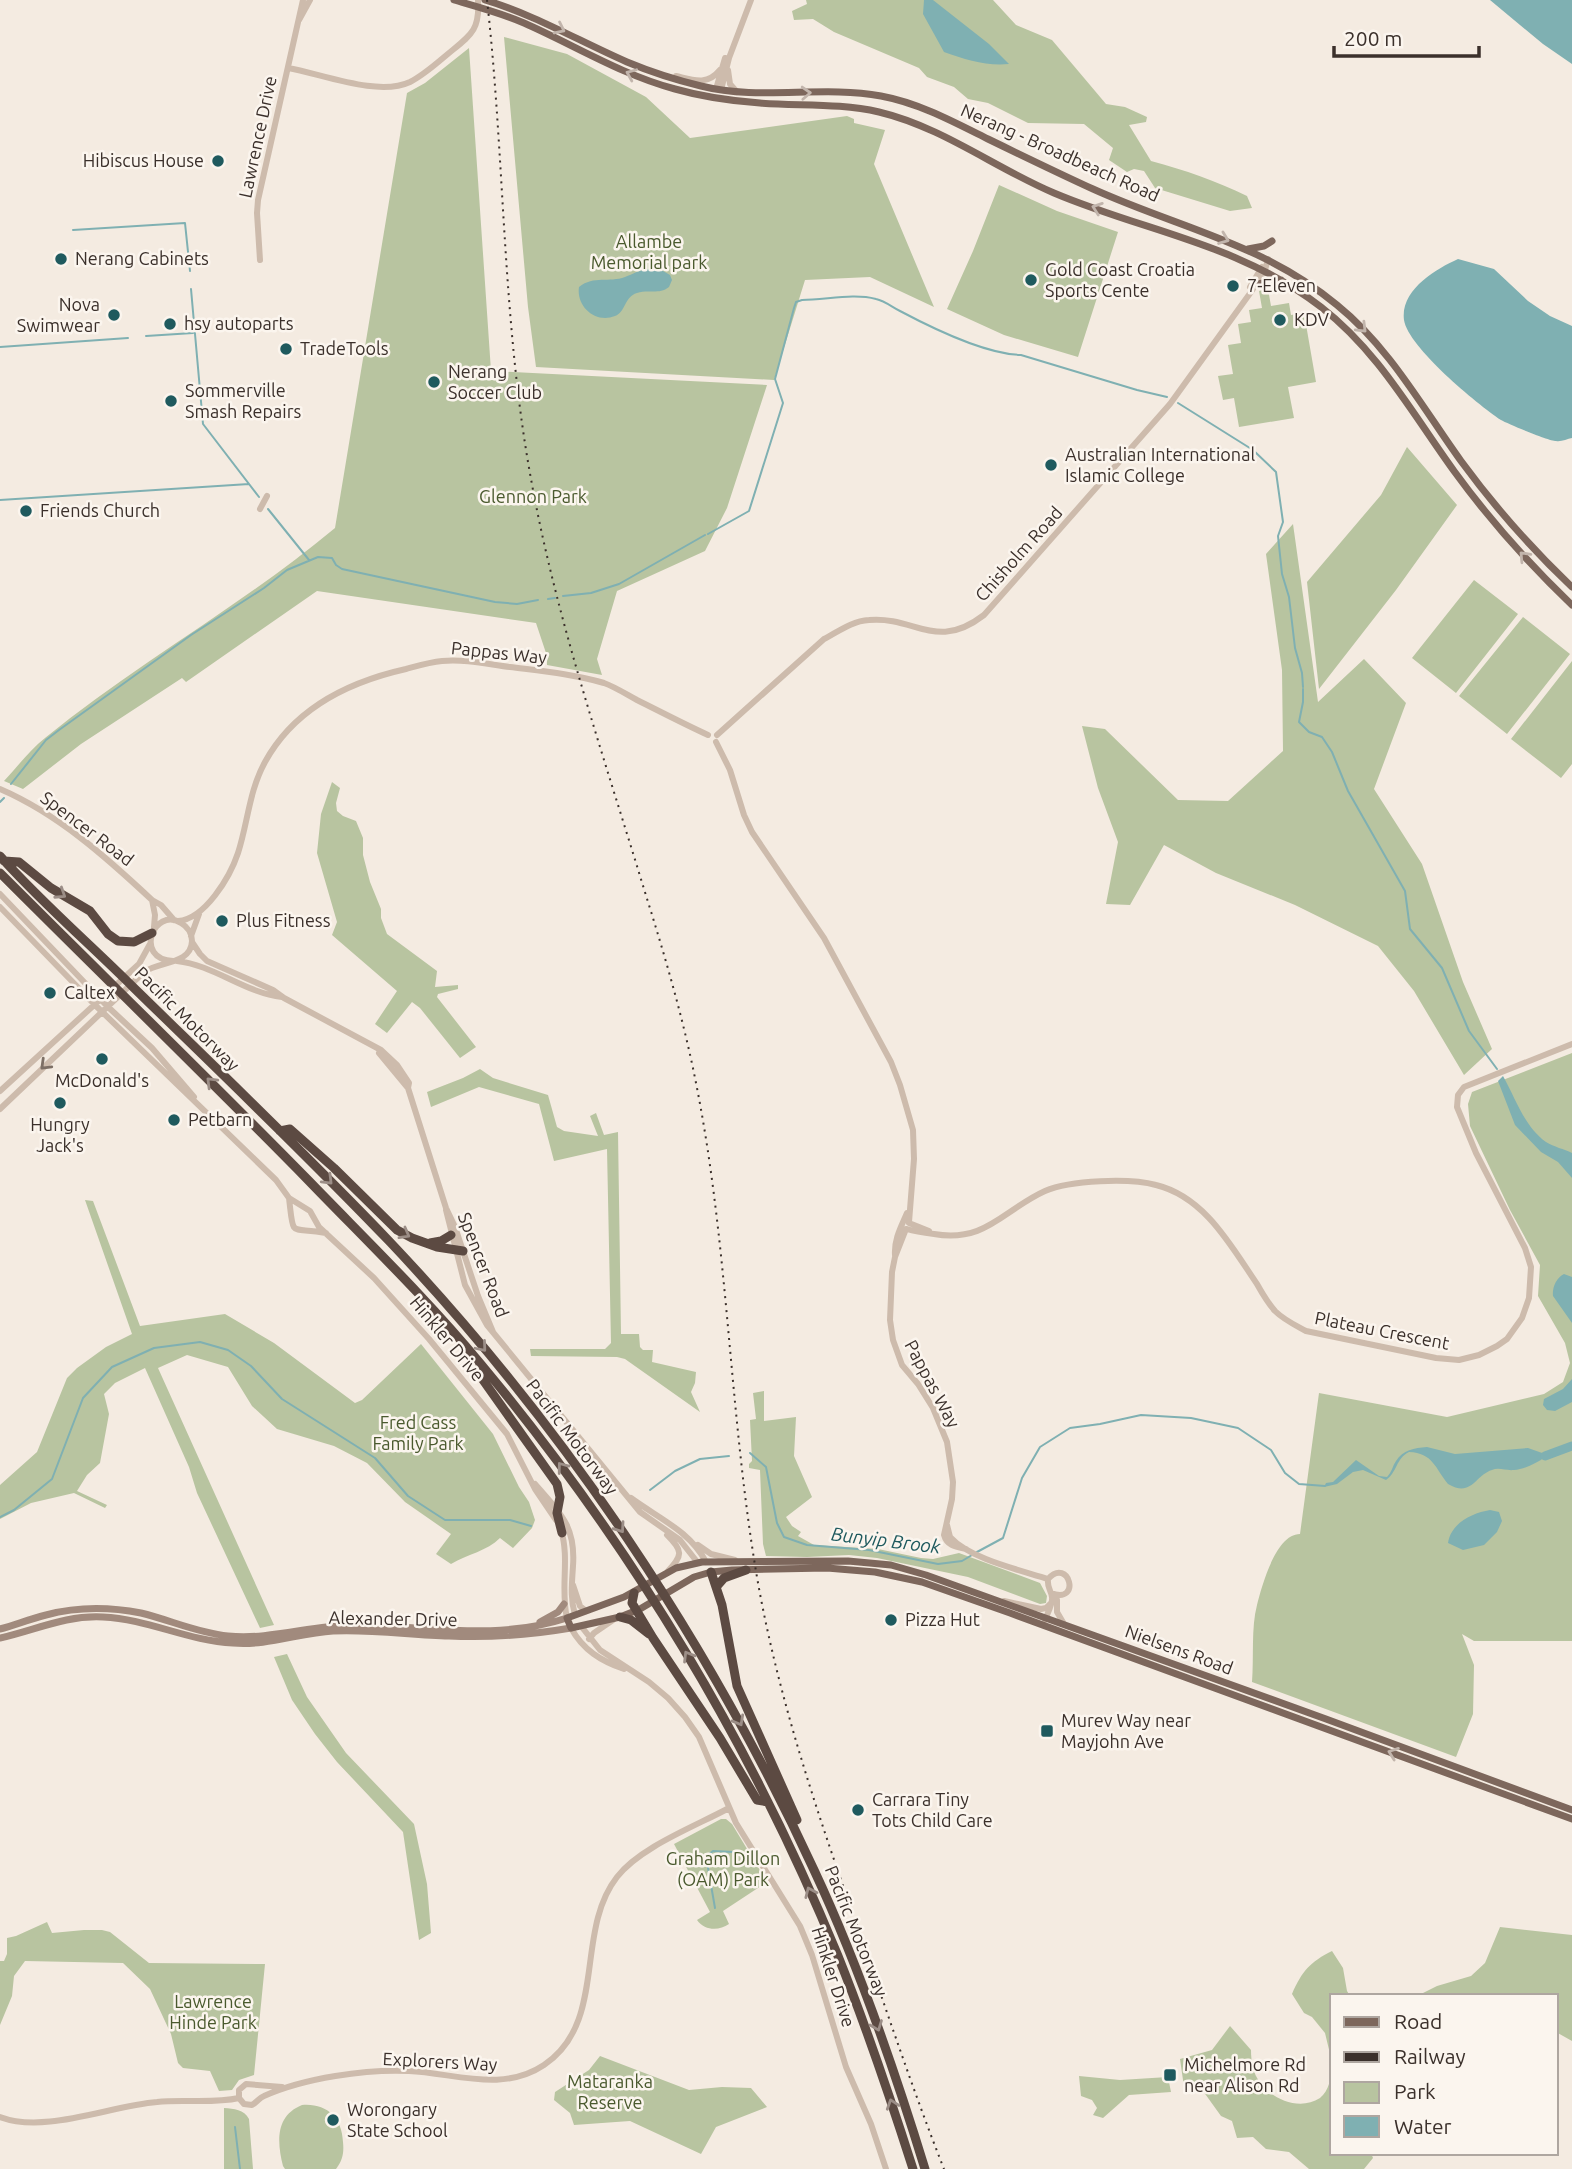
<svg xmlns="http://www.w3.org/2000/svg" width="1572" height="2169" viewBox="0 0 1572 2169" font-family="Ubuntu,sans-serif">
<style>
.green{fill:#b8c4a0}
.water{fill:#7fb0b2}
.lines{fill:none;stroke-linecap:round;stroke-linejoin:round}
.stream{stroke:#7fb0b2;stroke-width:2}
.river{stroke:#7fb0b2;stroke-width:9}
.tertiary{stroke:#cdbbac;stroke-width:6}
.secondary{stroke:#a18a7d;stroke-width:7}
.primary{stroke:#7d675c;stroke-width:7}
.motorway{stroke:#5c4a42;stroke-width:9}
.rail{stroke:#3b302b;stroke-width:2;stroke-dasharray:2 5;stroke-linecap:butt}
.oneway{stroke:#c2b5ac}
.oneway2{stroke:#9c8e87}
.oneway3{stroke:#7d6f65}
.poi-dot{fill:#1f5a5e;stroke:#fbf5ee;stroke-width:2.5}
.labels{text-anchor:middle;stroke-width:5;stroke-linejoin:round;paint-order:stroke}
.street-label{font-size:18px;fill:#3b302b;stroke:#fbf5ee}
.poi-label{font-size:18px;fill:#3b302b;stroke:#fbf5ee;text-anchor:start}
.park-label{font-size:18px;fill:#4a5a2e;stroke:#fbf5ee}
.water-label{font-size:19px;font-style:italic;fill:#1f5a5e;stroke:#fbf5ee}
</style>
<rect width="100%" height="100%" fill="#f4ebe1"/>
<!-- green -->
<path class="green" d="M806,0h187l23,25 36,15 54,64 19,3 22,10 -1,5 -17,3 22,36c34,9 65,20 96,35l5,12 -22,3 -75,-23 -11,-17 -10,-2 -7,3 -18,-12 4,-12 -29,-24 -56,-1 -40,-20 -20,-4 -14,-12 -27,-10 -8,-9 -85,-36 -21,-13 -19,1 -2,-9 15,-7z
M504,37l63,17 79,43 44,41 157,-22 7,3v4l31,7 -11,34 60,143 -64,-30 -65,3 -31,100 -238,-13 -8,-60z
M469,48l22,323 276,14 -40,123 -22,43 -88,40 -20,68 5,16 -55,-10v-9l-11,-33 -219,-32 -131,91 -4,-4 -101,66 -58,45 -19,-8c13,-14 26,-31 41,-43 92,-75 198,-133 290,-210l72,-435 18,-10z
M999,185l58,26 61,21 -40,125 -74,-22 -57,-26 26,-58z
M1268,289l3,17 18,-3 2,12 13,-2 12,69 -28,5 6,31 -55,9 -5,-29 -11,2 -5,-24 15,-2 -5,-29 13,-2 -3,-19 13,-2 -2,-12 13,-2 -3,-17z
M1407,447l50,58 -61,85 -77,99 -12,-107 74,-87z
M1293,524l25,178 46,-43 42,44 -32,86 48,75 41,118 29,67 -28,26 -50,-84 -36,-45 -83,-41 -79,-32 -52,-28 -34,60 -24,-1 12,-62 -20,-54 -16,-62 23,3 73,71 50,1 55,-50 -1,-81 -16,-116z
M1474,580l44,34 -62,79 -44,-35z
M1523,617l47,37 -63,80 -48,-38z
M1572,661v103l-11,14 -50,-39z
M332,782l8,6 -4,15 1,8 6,5 13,5 7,17v17l7,27 11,27v9l6,16 50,37 -2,16 23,-2v4l-20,5 -1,3 39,50 -16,11 -40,-50 -8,-6 -25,31 -12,-9 22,-33 -65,-56 5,-13 -20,-69 4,-39z
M1572,1053v588h-98l-12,-7 12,31 -1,49 -17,43 -204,-75c2,-24 -1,-55 5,-77 5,-20 19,-71 43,-71l19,-141 128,24 97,-23 19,-12 7,-19 -5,-20 -27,-47 2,-31 -30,-55 -40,-84 -2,-22 4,-12z
M480,1069l13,9 55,17 9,32 7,4 34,5 -8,-20 6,-3 8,22 14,-3 3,202h18l1,13 3,3h10l-1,12 44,10 -1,11 -4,9 9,20 -75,-53 -8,-2 -86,-1 -1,-7h75l6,-6 -4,-194 -53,12 -15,-57 -60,-17 -48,20 -4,-15 36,-14z
M85,1200l8,1 47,125 85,-12 49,29 81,60 7,-3 59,-56 72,90 26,53 10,15 6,18 -3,8 -19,20 -13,-10c-13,13 -32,16 -49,26l-15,-10 15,-20 -46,-32 -38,-39 -33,-17 -57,-17 -25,-23 -24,-39 -41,-12 -29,13 116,257 -14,3 -63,-135 -8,-26 -44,-99 -30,15 -11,11 5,20 -9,49 -13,12 -10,16 30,14 -2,3 -31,-15 -43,10 -31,16v-34l37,-33 30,-74 10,-10 29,-21 26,-13z
M764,1391v30l32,-4 -2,39 18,41 -26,20 6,9 9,6 -3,4 16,9 64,4 43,9 12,1 26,-6 81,30 7,13 -1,7 -6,1 -72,-27 -91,-19 -28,-3 -42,2 -41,-1 -3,-12 -3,-74 -11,-2v-4l3,-3 -2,-41 6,-1 -3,-26z
M287,1654l20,43 39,56 68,71 13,60 4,49 -12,7 -16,-108 -66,-70 -22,-28 -23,-34 -18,-43z
M721,1819h5l6,5 35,58 -44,29 6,13c-10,7 -24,7 -32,-4l13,-8 -36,-68z
M47,1922l5,11 32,-3h18l8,2 39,31 116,1 -11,111 -15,5 -7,10 -13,1 -9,-20 -27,-3 -5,-5 -7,-29 -21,-45 -27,-26 -98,-2 -11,15 -2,20 -12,29v-64h4l3,-7v-16l9,-2z
M1500,1927l72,8v106l-16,-9v-36h-139l20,-10 34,-10 14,-13z
M1332,1951l11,17 4,23 3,5h-18v66l-7,-29 -13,-16 -8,-4 -12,-19c10,-23 18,-32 40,-43z
M1230,2026l21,24c0,11 2,24 9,32 13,18 40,29 60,16 9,-7 11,-20 12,-31v86h39l2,5 -9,11h-55l-20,-17 -23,-3 -13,-12 -16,1 -5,-17 -11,-5 -18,-25 -18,3 -5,-35 32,-9z
M600,2056l89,34 33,-3 29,1 16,19 -51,20 -15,27 -71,-33 -56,4 -4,-12 -16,-13 1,-8 34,-22z
M1079,2076l41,4 48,-3 3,15 -42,3 -26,23 -10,-3 4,-7 -5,-8 -11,-4z
M302,2105c24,-2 40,12 41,37 1,10 0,18 -7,27h-51l-2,-3c-6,-24 -8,-50 19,-61z
M224,2108c10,1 20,1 25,11l4,50h-29z"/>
<!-- water -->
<path class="water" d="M924,0h9l56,44 20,20c-23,2 -43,-4 -65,-12l-21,-38z
M1490,0h82v64l-29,-20z
M1458,259l36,10 34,32 22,15 22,10v112c-5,1 -11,4 -16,3 -7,0 -48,-17 -55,-21 -24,-16 -93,-73 -97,-100 -4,-30 32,-51 54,-61z
M648,269l15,2 7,4 2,5 -3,7c-10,8 -21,2 -32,6 -13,4 -11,19 -22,23 -20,8 -39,-10 -36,-29 15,-12 30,-4 46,-10 8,-3 14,-7 23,-8z
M1503,1076c13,23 21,50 43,66 8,5 18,7 26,11v25l-14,-16 -17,-10 -26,-27 -17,-44z
M1564,1274l8,3v46l-19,-27c-1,-8 3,-18 11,-22z
M1572,1379v23l-17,9 -8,-1 -4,-5 1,-6 19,-10z
M1427,1447l28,7 73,-6 17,6v3c-8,6 -20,12 -31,13 -8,1 -15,-3 -22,0 -17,5 -20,28 -44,14 -13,-16 -15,-31 -39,-32 -13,6 -12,21 -23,28l-23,-10 -10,2 -16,12 -13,3 2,-4 7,-1 23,-22 23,16 8,1c5,-5 5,-10 9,-16 7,-11 18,-13 31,-14z
M1490,1510l9,2 3,9 -5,11 -13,13 -21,5 -15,-7c3,-20 24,-30 42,-33z"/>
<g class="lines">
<!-- stream -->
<path class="stream" d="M73,230l112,-7 5,48
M191,289l12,135 56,73
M146,336l47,-3
M0,347l128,-9
M1178,403l75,47 23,22 7,50 -5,14 4,38 7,23 6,51 7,25 1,14
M0,500l249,-16
M268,509l41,51
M708,534l41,-23 34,-108 -8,-24 19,-71 2,-6 6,-2c24,0 51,-7 74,-1 9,2 16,8 24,12 32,17 85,43 121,44l116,35 30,7
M563,596l28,-3 28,-9 86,-49
M548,599l7,-1
M1303,689v13l-4,20 10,10 13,5 10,15 16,39 57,100 5,38 32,39 27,63 28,38
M11,784l35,-44 13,-10 132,-95 73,-47 23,-18 31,-13 14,1 4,7 6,4 153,33 22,2 21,-4
M0,802l4,-4
M750,1453l16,14 11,56 7,14 23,8 62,5 69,14 24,-3 10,-6
M650,1490l25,-19 25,-12 29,-3
M0,1517l14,-7 38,-31 31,-81 29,-31 42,-19 46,-6 28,8 23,16 31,33 93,59 33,38 37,24h65l21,6
M977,1552l26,-14 19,-60 18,-31 30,-19 30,-4 41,-9 50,3 47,10 33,22 14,23 14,11 26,2
M715,1908l-8,-46 1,-7 5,-4 21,1
M235,2127l5,42"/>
<!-- river -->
<path class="river" d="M1545,1456l27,-10"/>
<!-- tertiary -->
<path class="tertiary" d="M299,20l11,-20
M288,68c34,6 90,29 122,14 14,-7 27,-19 39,-29 22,-18 31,-23 29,-53
M728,70l2,14 7,8
M676,76c17,4 31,10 44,-6
M716,89l9,-31
M721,90l8,-32 22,-58
M260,260l-3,-47 1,-13 45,-200
M1250,287l12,-20
M260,509l7,-13
M717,735l107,-96c15,-8 28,-18 45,-19 47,-4 67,32 115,-5l186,-211 81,-112 14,-22 3,-11
M716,742l14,28 14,45 8,17 72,106 67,124 9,23 13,45 1,29 -5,63
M0,789c58,25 106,68 152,111l9,5 13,15
M0,894l107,112 45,42 42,49
M152,900l3,15 -1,12
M0,907l95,98 181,175 13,18 21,13 9,16 55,51 55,61 78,95 28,55 21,31
M178,921c27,-2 52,-44 60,-68 10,-31 11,-62 27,-91 29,-53 83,-80 141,-93 11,-3 24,-7 36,-8 23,-2 45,3 68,6 31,4 63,7 94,16 11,4 22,11 33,17 24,12 47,24 71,35
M191,936l8,-22
M192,942l8,12 7,7 66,29 11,8 97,52 16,15 12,18 -1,5 38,120 9,19 23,69 15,36
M177,961c37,4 68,32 105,36
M379,1053l29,35
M0,1091l139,-127 11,-20
M0,1109l144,-137c15,-11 47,-7 48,-31 0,-7 -4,-14 -11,-18 -27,-17 -48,36 -8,38
M289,1198c5,42 0,28 37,35
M446,1210l19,75 22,40 153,187 40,28 18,23
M909,1223l20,8
M906,1229l-11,28 -3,15 -2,48 3,20 9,25 16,19 15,24 14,34 6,40 -1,17 -8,36c3,11 12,12 22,14
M907,1229c9,3 18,4 27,5 52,9 69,-24 111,-43 25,-11 85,-13 111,-6 49,12 75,61 101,99 5,9 11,19 18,27 9,9 20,14 31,20l130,27 23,2 20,-5 18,-9 10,-7 15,-21 7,-20 2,-31 -6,-19 -49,-95 -19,-46 1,-12 6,-8 108,-43
M895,1255c-1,-16 6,-28 12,-42
M535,1484c24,28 41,41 38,82 -1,17 -3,32 2,49
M631,1498c27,20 59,33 75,64
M947,1525l3,12c20,22 70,33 98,42
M561,1530c9,29 -1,59 6,88
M667,1535c16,16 16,20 1,36
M698,1545l13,9 24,6
M1048,1579c21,-23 34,26 3,14
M573,1585l7,21 6,5
M1057,1600v12l7,12
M1004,1601l37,8 5,-1 5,-5
M1045,1620c2,-6 8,-16 7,-23 -1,-7 -5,-9 -4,-18
M581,1626l19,24 49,32 19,16 17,19 14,20 37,86 64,103 12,29 34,112 25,57 15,45
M571,1628c12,22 30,33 53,41
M589,1639l5,-6 19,-13
M239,2098l5,6 8,1c5,-3 7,-7 12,-9 40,-18 102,-27 145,-25 46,2 93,22 135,-6 64,-43 30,-133 73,-188 23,-30 79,-51 112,-69
M239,2098v-8l7,-6 36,3
M0,2117c45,17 109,-11 157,-15 27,-3 55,2 82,-4"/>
<!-- secondary -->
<path class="secondary" d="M540,1622l18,-10 6,-8
M0,1629c15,-4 30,-10 46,-14 30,-8 64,-8 95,-2 29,7 57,20 87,23 42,4 81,-10 122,-11 75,0 143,17 217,-7
M0,1638c36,-8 65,-23 103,-21 45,2 85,24 130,26 34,3 66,-10 100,-12 38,-2 78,4 116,5 42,2 81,-1 122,-8"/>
<!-- primary -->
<path class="primary" d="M454,0c24,7 47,13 70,23 50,22 98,52 151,66 28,8 57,12 85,14 40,3 80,0 119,9 63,15 116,56 175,81 92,39 184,50 267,114 57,44 91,106 133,164 35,48 75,93 118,134
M485,0c50,15 94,41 142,62 24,10 49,18 74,24 59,15 120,-1 180,10 38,7 73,26 107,43 35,17 70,34 105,50 86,39 169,54 244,116 53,43 85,102 124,156 33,45 71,88 111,126
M1248,249l16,-3 8,-5
M1257,284l24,-4
M1572,1810l-246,-91 -400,-144 -35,-10 -43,-4 -146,1 -26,6 -52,29 -57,21 4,10 49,-11 20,-8 54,-32 17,-5 21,-2 95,-2 48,4 47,10 88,31 562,206"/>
<!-- motorway -->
<path class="motorway" d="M0,856c42,47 90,88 134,132 86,84 173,167 256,254 174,184 318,398 424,628 45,96 80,198 111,299
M4,861l15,1 32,26 39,23 18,23 10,7 16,1 18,-9
M0,873c103,103 207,204 309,308 58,60 118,118 171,182 148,178 270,378 358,593 28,70 52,141 75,213
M280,1131l10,-2 44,39 63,62 15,8 25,9 26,4
M430,1243l11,-2 10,-6
M480,1365l3,15 74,104 3,13 -3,16 5,20
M711,1572l11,33 15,81 60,134
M717,1586l7,-8 22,-8
M634,1593l-2,10 21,35 67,100 37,62 11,2
M620,1617l11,3 18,14"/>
<!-- rail -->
<path class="rail" d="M487,0c18,159 15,321 44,479 25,139 72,275 113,410 20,64 39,128 52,194 33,165 33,334 62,500 22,122 62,238 103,354 27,78 53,156 83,232"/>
</g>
<!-- one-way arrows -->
<defs><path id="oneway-chevron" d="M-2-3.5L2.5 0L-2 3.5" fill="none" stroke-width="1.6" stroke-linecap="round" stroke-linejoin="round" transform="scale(1.75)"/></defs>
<g class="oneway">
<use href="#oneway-chevron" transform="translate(560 29) rotate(26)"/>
<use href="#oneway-chevron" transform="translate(631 74) rotate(-157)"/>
<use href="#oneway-chevron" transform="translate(806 93) rotate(-3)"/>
<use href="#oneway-chevron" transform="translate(1097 208) rotate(-161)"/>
<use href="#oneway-chevron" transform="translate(1224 239) rotate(21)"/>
<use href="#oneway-chevron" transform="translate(1362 328) rotate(45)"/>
<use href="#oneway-chevron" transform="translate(1524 556) rotate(-133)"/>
<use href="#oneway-chevron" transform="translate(1393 1753) rotate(-160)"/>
</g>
<g class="oneway2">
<use href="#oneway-chevron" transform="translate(61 894) rotate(33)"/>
<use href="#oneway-chevron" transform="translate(211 1082) rotate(-135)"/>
<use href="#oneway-chevron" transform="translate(328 1180) rotate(45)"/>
<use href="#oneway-chevron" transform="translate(405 1234) rotate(29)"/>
<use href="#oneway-chevron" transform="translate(482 1347) rotate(50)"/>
<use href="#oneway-chevron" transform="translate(562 1467) rotate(-127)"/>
<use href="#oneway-chevron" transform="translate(620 1528) rotate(55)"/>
<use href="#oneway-chevron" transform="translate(688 1656) rotate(-121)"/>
<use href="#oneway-chevron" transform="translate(739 1721) rotate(61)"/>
<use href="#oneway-chevron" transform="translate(810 1892) rotate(-114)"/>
<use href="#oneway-chevron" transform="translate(877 2026) rotate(69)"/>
<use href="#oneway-chevron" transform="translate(892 2104) rotate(-108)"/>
</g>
<use class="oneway3" href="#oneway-chevron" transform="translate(45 1065) rotate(136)"/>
<!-- markers -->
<g class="poi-dot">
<circle cx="218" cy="161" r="7"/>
<circle cx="61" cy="259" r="7"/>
<circle cx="1031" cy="280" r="7"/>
<circle cx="1233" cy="286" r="7"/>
<circle cx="114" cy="315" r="7"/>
<circle cx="1280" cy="320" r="7"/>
<circle cx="170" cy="324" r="7"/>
<circle cx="286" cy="349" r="7"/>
<circle cx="434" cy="382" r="7"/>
<circle cx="171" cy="401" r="7"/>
<circle cx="1051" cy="465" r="7"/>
<circle cx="26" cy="511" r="7"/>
<circle cx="222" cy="921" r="7"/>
<circle cx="50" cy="993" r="7"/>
<circle cx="102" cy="1059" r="7"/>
<circle cx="60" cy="1103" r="7"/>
<circle cx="174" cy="1120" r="7"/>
<circle cx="891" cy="1620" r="7"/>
<rect x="1040" y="1724" width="14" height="14" rx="3.5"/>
<circle cx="858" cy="1810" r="7"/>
<rect x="1163" y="2068" width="14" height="14" rx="3.5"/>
<circle cx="333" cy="2120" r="7"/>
</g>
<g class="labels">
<!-- street labels -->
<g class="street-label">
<text transform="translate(258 137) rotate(-78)" y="6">Lawrence Drive</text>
<text transform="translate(1060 153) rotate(24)" y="6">Nerang - Broadbeach Road</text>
<text transform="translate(1019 554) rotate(-48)" y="6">Chisholm Road</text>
<text transform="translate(499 653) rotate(6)" y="6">Pappas Way</text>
<text transform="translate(87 829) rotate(37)" y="6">Spencer Road</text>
<text transform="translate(187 1019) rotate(45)" y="6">Pacific Motorway</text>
<text transform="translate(483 1265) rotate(69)" y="6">Spencer Road</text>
<text transform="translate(1382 1331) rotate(11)" y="6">Plateau Crescent</text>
<text transform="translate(447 1339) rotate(50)" y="6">Hinkler Drive</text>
<text transform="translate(932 1384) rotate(62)" y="6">Pappas Way</text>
<text transform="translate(572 1437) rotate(53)" y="6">Pacific Motorway</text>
<text transform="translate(393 1619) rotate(1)" y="6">Alexander Drive</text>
<text transform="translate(1179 1650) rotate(20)" y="6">Nielsens Road</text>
<text transform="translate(856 1931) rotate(68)" y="6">Pacific Motorway</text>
<text transform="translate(833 1977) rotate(72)" y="6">Hinkler Drive</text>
<text transform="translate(440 2062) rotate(3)" y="6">Explorers Way</text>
</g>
<!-- poi labels -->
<g class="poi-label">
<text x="204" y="167" text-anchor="end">Hibiscus House</text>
<text x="75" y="265">Nerang Cabinets</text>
<text x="1045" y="276">Gold Coast Croatia<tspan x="1045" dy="21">Sports Cente</tspan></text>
<text x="1247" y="292">7-Eleven</text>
<text x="100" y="311" text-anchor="end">Nova<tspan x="100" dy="21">Swimwear</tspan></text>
<text x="1294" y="326">KDV</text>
<text x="184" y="330">hsy autoparts</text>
<text x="300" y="355">TradeTools</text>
<text x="448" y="378">Nerang<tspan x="448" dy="21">Soccer Club</tspan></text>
<text x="185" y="397">Sommerville<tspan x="185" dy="21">Smash Repairs</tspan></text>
<text x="1065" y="461">Australian International<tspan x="1065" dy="21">Islamic College</tspan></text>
<text x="40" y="517">Friends Church</text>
<text x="236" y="927">Plus Fitness</text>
<text x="64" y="999">Caltex</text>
<text x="102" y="1087" text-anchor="middle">McDonald's</text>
<text x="188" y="1126">Petbarn</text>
<text x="60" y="1131" text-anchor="middle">Hungry<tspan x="60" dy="21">Jack's</tspan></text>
<text x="905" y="1626">Pizza Hut</text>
<text x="1061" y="1727">Murev Way near<tspan x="1061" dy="21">Mayjohn Ave</tspan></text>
<text x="872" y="1806">Carrara Tiny<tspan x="872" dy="21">Tots Child Care</tspan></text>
<text x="1184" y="2071">Michelmore Rd<tspan x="1184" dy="21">near Alison Rd</tspan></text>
<text x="347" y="2116">Worongary<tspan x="347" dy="21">State School</tspan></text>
</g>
<!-- park labels -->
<g class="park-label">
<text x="649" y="248">Allambe<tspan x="649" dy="21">Memorial park</tspan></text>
<text x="533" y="503">Glennon Park</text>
<text x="418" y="1429">Fred Cass<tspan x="418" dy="21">Family Park</tspan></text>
<text x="723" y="1865">Graham Dillon<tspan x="723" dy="21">(OAM) Park</tspan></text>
<text x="213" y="2008">Lawrence<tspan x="213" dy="21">Hinde Park</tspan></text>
<text x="610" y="2088">Mataranka<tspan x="610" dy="21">Reserve</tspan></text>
</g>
<!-- water labels -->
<g class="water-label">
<text transform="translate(886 1540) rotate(7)" y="7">Bunyip Brook</text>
</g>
</g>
<!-- legend -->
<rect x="1330" y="1994" width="228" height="161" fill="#fbf5ee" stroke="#aea6a0" stroke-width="2"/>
<rect x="1344" y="2017" width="35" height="10" fill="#7d675c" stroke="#aea6a0" stroke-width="2"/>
<text x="1394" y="2029" font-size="21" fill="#3b302b">Road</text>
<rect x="1344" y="2052" width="35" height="10" fill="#3b302b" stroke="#aea6a0" stroke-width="2"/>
<text x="1394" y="2064" font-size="21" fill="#3b302b">Railway</text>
<rect x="1344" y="2082" width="35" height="21" fill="#b8c4a0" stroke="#aea6a0" stroke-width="2"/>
<text x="1394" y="2099" font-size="21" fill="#3b302b">Park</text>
<rect x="1344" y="2116" width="35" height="21" fill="#7fb0b2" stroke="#aea6a0" stroke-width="2"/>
<text x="1394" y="2134" font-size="21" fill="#3b302b">Water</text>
<!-- scale -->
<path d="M1334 46v10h145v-10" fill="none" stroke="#3b302b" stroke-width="3.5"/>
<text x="1344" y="46" font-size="21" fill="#3b302b" stroke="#fbf5ee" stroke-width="5" paint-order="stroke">200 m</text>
</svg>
